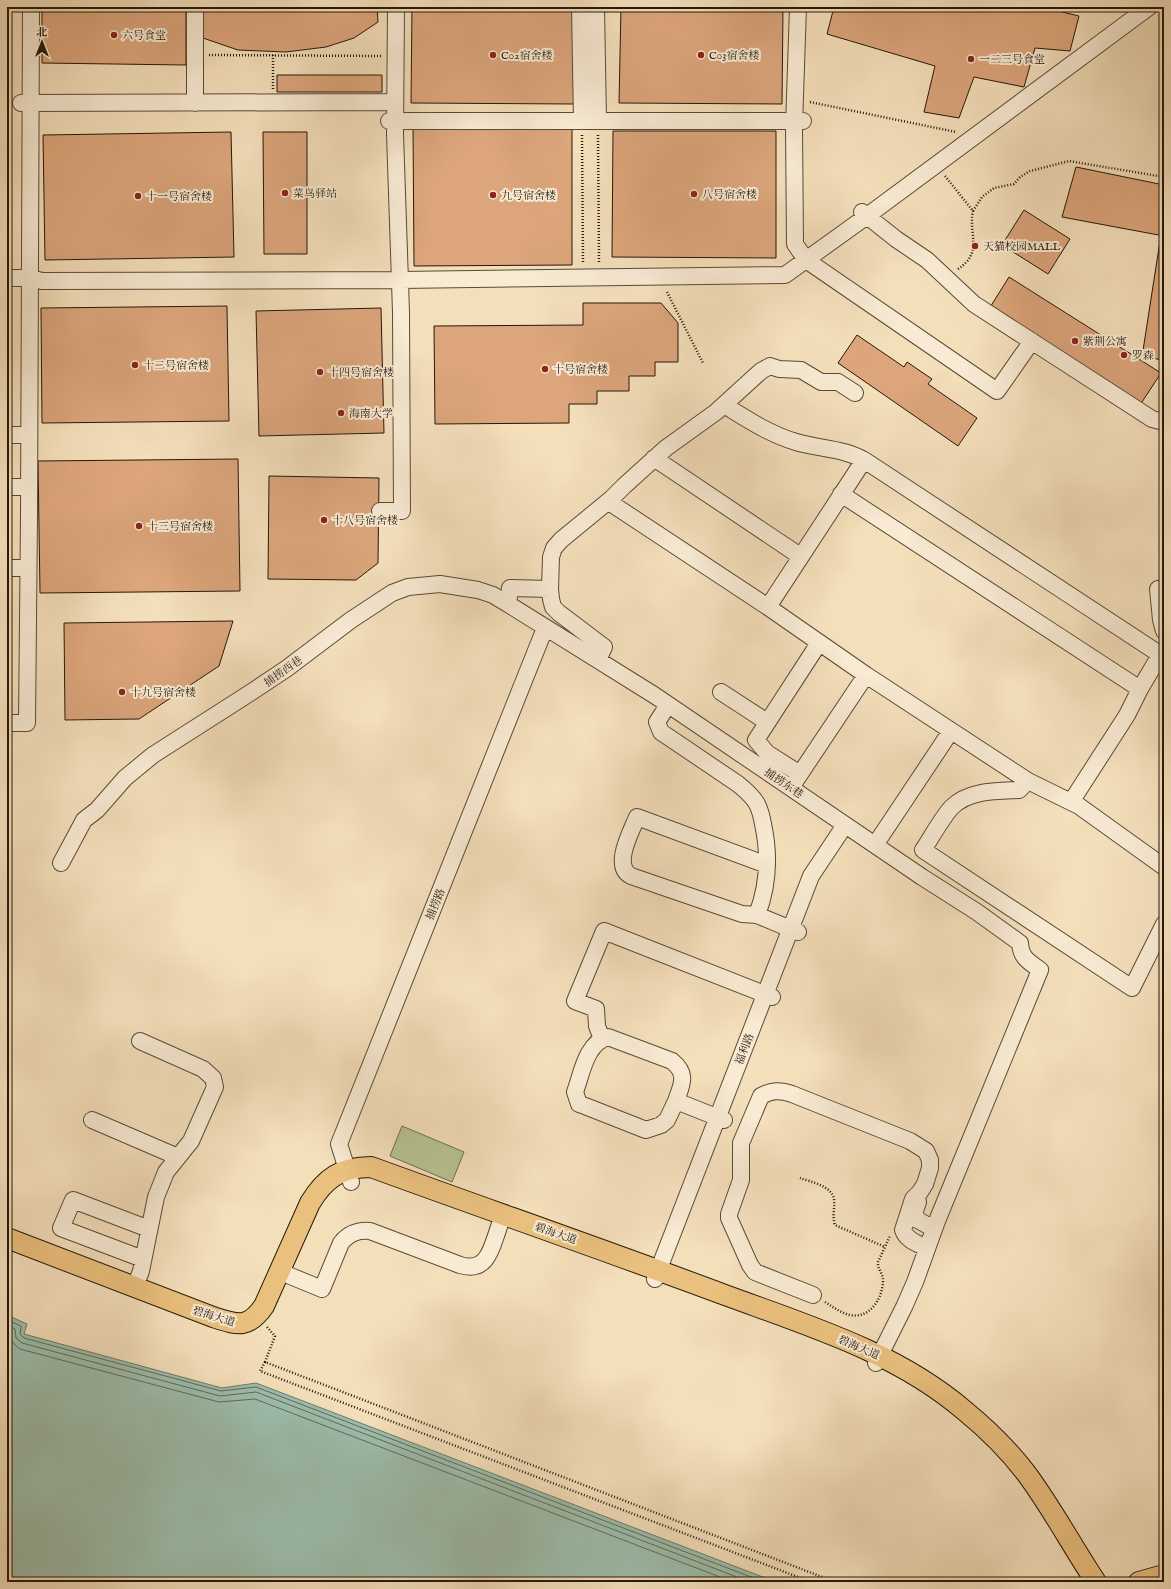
<svg xmlns="http://www.w3.org/2000/svg" width="1171" height="1589" viewBox="0 0 1171 1589" font-family="'IM FELL English','Noto Serif SC',serif">
<style>
.green{fill:#b7c393;stroke:#6e6e4e}
.water{fill:#9cbdab;stroke:#6c7b6a}
.lines{fill:none;stroke-linecap:round;stroke-linejoin:round}
.shore{stroke:#606a5a;stroke-width:1}
.building{fill:#dca57c;stroke:#251808}
.minor-casing{stroke:#594a35;stroke-width:18}
.major-casing{stroke:#251808;stroke-width:22}
.path{stroke:#251808;stroke-width:2.5;stroke-dasharray:1 2;stroke-linecap:butt}
.minor{stroke:#f8ead3;stroke-width:16}
.major{stroke:#eac07e;stroke-width:20}
.poi-dot{fill:#8f2418;stroke:#f8ead3;stroke-width:1.5}
.labels{text-anchor:middle;stroke-width:4;stroke-linejoin:round;paint-order:stroke}
.poi-label{font-size:11px;fill:#251808;stroke:#f8ead3;text-anchor:start}
.street-label{font-size:11px;fill:#251808;stroke:#f8ead3}
</style>
<rect width="100%" height="100%" fill="#f4dfbb"/>
<filter id="stains"><feTurbulence type="fractalNoise" baseFrequency=".005" numOctaves="4"/><feColorMatrix values="0 0 0 0 .2 0 0 0 0 .09 0 0 0 0 .02 0 0 0 .5 -.17"/></filter>
<radialGradient id="worn" r=".72"><stop offset=".6" stop-color="#630" stop-opacity="0"/><stop offset="1" stop-color="#630" stop-opacity=".3"/></radialGradient>
<!-- green -->
<path class="green" d="M402,1126l62,26 -12,30 -62,-26z"/>
<!-- water -->
<path class="water" d="M7,1315l20,9 -3,10 198,54 34,-5 520,199h-769z"/>
<g class="lines">
<!-- shore -->
<path class="shore" d="M7,1320l14,6 -1,8 4,4 197,53 35,-4 508,195
M7,1325l8,4 1,9 6,5 198,53 36,-4 494,190
M7,1332l6,11 7,6 199,53 36,-3 478,183"/>
</g>
<!-- building -->
<path class="building" d="M42,7h144v58l-144,-2z
M203,7h174l1,15 -24,16 -28,9 -40,5 -48,-2 -35,-12z
M412,7h163l-1,97 -163,-1z
M621,7h162l-1,97 -163,-1z
M834,7h217l-1,2 29,7 -9,35 -35,-3 -11,39 -50,-10 -15,41 -35,-6 11,-46 -108,-32z
M277,75h105v17h-105z
M572,124v141l-158,1 -1,-141z
M613,131h163v127l-164,-1z
M231,132l3,125 -189,3 -2,-125z
M263,132h44v122h-43z
M1076,167l88,18v51l-102,-19z
M1024,210l46,29 -22,35 -46,-29z
M1160,241l4,1v118l-22,-3z
M1009,277l152,96 -21,32 -151,-96z
M583,303h78l17,20v39h-23v14h-26v15h-32v13h-28v19l-134,1 -1,-98 149,-1z
M227,306l2,115 -187,2 -1,-115z
M381,308l3,125 -125,3 -3,-125z
M857,335l47,32 3,-5 25,17 -4,5 49,34 -19,28 -120,-83z
M238,459l2,132 -200,2 -2,-132z
M269,476l110,2 -1,85 -22,17 -88,-1z
M233,621l-14,45 -80,53 -74,1 -1,-97z"/>
<g class="lines">
<defs>
<path id="minor" d="M195,7v96
M580,7l2,114
M596,7l2,114
M798,7l-4,119 1,118 11,16 191,131 35,-50
M21,103l374,-1
M389,121h414
M862,212l34,27 31,21 47,44 178,115 12,3
M7,278h23l12,3 358,-1 385,-5 82,-59 282,-209
M724,405c23,14 45,29 72,37 23,7 47,6 68,18l300,197
M7,435h22
M654,458l146,98
M7,487h22
M841,494l299,195 -13,26 -56,87
M609,502l159,105 98,68 162,106 51,25 85,61
M380,511h22l-1,-199 -6,-178 1,-127
M7,568h21
M1158,589l3,31 3,11
M508,604l2,-16 40,1
M768,607l96,-147
M598,660l6,-13 -45,-34 -6,-6 -2,-8 -1,-10 1,-32 3,-9 7,-8 50,-41 13,-13 42,-38 50,-36 45,-41 9,-5 9,3 22,1 20,12h17l17,11
M1140,689l20,-34
M721,692l46,30
M668,705l-11,17 4,10 77,52c7,6 14,11 19,20 3,6 5,14 6,20 7,32 5,62 -6,91l41,17
M7,723h20l2,-207 2,-509
M800,774l-33,-21 -11,-13 63,-97
M1028,781l-9,9c-22,1 -50,0 -67,17 -9,9 -21,31 -29,43l209,138 32,-64
M794,783l72,-108
M875,845l76,-114
M61,863l23,-43 13,-10 28,-32 28,-23 97,-62 36,-24 65,-49 41,-27 16,-6 32,-3 38,6 15,5 15,9 146,91 268,182 55,35 43,31c1,15 8,18 20,27l-103,251 -22,61 -11,25 -28,56
M757,915l-15,-1 -111,-38c-19,-10 0,-44 6,-59l130,48
M602,1039l-5,-13 -1,-17 -21,-8 29,-70 168,66
M676,1101l-9,19 -6,5 -15,5 -61,-24 -6,-2 -4,-12c7,-19 11,-49 33,-55l64,24c16,13 10,23 4,40l48,19
M92,1120l86,37
M351,1182l-12,-38 206,-516
M918,1202l-3,9 1,8 18,10
M143,1259l-82,-31 12,-28 76,29
M288,1275l34,14 19,-46c8,-10 17,-13 29,-12l90,34c29,9 32,-20 40,-41
M655,1279l156,-403 34,-51
M135,1287l6,-16 15,-74 10,-25 25,-31 24,-54 -2,-9 -10,-9 -63,-28
M813,1295l-58,-23 -5,-7 -21,-47v-4l12,-34v-37l20,-47c11,-6 19,-6 31,-2l118,47 16,10 4,9v8l-5,16 -5,8 -7,7 -10,31c3,10 15,14 24,18"/>
<path id="major" d="M7,1238l206,79c25,8 35,12 51,-11l46,-103c15,-25 31,-36 61,-36 118,43 236,84 354,128 84,31 171,57 240,116 22,18 44,40 61,62 26,35 46,73 70,109
M1139,1582l25,-7"/>
</defs>
<!-- minor casing -->
<use href="#minor" class="minor-casing"/>
<!-- major casing -->
<use href="#major" class="major-casing"/>
<!-- path -->
<path class="path" d="M209,55l173,1
M273,89v-34
M810,102l146,30
M582,135l1,127
M598,135l1,127
M945,176l28,35 9,-14 12,-9 20,-4 6,-7 10,-6 39,-10 95,16
M958,269c26,-17 10,-35 15,-58
M667,292l36,71
M800,1178c11,4 32,8 34,21 1,9 -2,17 1,26l50,22
M825,1302c8,5 16,11 25,13 20,4 32,-16 33,-33 1,-8 -6,-13 -5,-20l12,-26
M267,1327l8,9 -10,26 570,220
M265,1362l-5,9 551,211"/>
<!-- minor -->
<use href="#minor" class="minor"/>
<!-- major -->
<use href="#major" class="major"/>
</g>
<!-- markers -->
<g class="poi-dot">
<circle cx="114" cy="35" r="4"/>
<circle cx="493" cy="55" r="4"/>
<circle cx="701" cy="55" r="4"/>
<circle cx="971" cy="59" r="4"/>
<circle cx="285" cy="193" r="4"/>
<circle cx="694" cy="194" r="4"/>
<circle cx="493" cy="195" r="4"/>
<circle cx="138" cy="196" r="4"/>
<circle cx="975" cy="246" r="4"/>
<circle cx="1075" cy="341" r="4"/>
<circle cx="1124" cy="355" r="4"/>
<circle cx="135" cy="365" r="4"/>
<circle cx="545" cy="369" r="4"/>
<circle cx="320" cy="372" r="4"/>
<circle cx="341" cy="413" r="4"/>
<circle cx="324" cy="520" r="4"/>
<circle cx="139" cy="526" r="4"/>
<circle cx="122" cy="692" r="4"/>
</g>
<g class="labels">
<!-- poi labels -->
<g class="poi-label">
<text x="122" y="39">六号食堂</text>
<text x="501" y="59">C02宿舍楼</text>
<text x="709" y="59">C03宿舍楼</text>
<text x="979" y="63">一二三号食堂</text>
<text x="293" y="197">菜鸟驿站</text>
<text x="702" y="198">八号宿舍楼</text>
<text x="501" y="199">九号宿舍楼</text>
<text x="146" y="200">十一号宿舍楼</text>
<text x="983" y="250">天猫校园MALL</text>
<text x="1083" y="345">紫荆公寓</text>
<text x="1132" y="359">罗森</text>
<text x="143" y="369">十二号宿舍楼</text>
<text x="553" y="373">十号宿舍楼</text>
<text x="328" y="376">十四号宿舍楼</text>
<text x="349" y="417">海南大学</text>
<text x="332" y="524">十八号宿舍楼</text>
<text x="147" y="530">十三号宿舍楼</text>
<text x="130" y="696">十九号宿舍楼</text>
</g>
<!-- street labels -->
<g class="street-label">
<text transform="translate(283 671) rotate(-35)" y="4">捕捞西巷</text>
<text transform="translate(784 783) rotate(34)" y="4">捕捞东巷</text>
<text transform="translate(435 904) rotate(-68)" y="4">捕捞路</text>
<text transform="translate(744 1049) rotate(-69)" y="4">福利路</text>
<text transform="translate(556 1233) rotate(19)" y="4">碧海大道</text>
<text transform="translate(214 1316) rotate(17)" y="4">碧海大道</text>
<text transform="translate(859 1347) rotate(23)" y="4">碧海大道</text>
</g>
</g>
<!-- margin -->
<rect width="1171" height="1589" fill="none" stroke="#f4dfbb" stroke-width="24"/>
<rect x="8" y="8" width="1155" height="1573" fill="none" stroke="#251808" stroke-width="2"/>
<rect x="12" y="12" width="1147" height="1565" fill="none" stroke="#251808"/>
<!-- north arrow -->
<g transform="translate(42 42)" stroke="#f8ead3" stroke-width="3" paint-order="stroke">
<path d="M0-3L7 15L0 10L-7 15Z" fill="#251808"/>
<text y="-6" font-size="11" font-weight="bold" text-anchor="middle" fill="#251808">北</text>
</g>
<rect width="100%" height="100%" filter="url(#stains)"/>
<rect width="100%" height="100%" fill="url(#worn)"/>
</svg>
